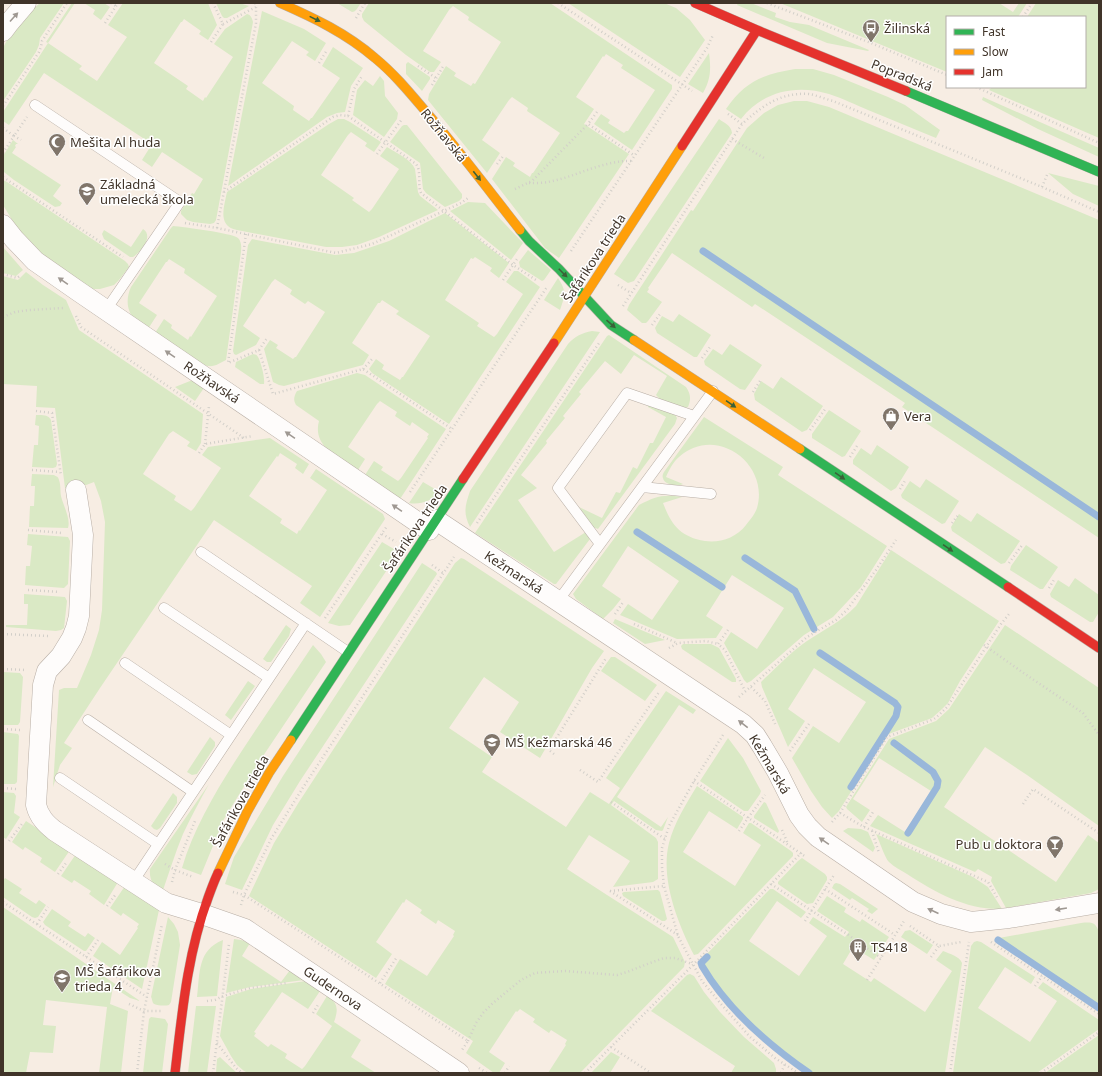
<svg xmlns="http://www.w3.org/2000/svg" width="1102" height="1076" viewBox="0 0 1102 1076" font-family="'Noto Sans',sans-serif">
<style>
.green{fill:#dae9c5}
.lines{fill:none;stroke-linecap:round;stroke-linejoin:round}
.stream{stroke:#99b7da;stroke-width:7}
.lane-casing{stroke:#b8aea5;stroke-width:11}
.street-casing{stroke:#b8aea5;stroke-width:21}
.fast-casing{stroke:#b8aea5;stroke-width:10}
.slow-casing{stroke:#b8aea5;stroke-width:10}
.jam-casing{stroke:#b8aea5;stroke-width:10}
.path{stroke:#d2cfc9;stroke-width:2.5;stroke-dasharray:1 3;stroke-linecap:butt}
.lane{stroke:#fefcfb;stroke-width:10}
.street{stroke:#fefcfb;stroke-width:20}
.fast{stroke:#30b455;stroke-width:9}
.slow{stroke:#ff9f0a;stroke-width:9}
.jam{stroke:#e5322d;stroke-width:9}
.oneway{fill:#9f9892}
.oneway2{fill:#3a6138}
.labels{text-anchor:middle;stroke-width:3;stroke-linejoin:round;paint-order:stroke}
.poi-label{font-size:13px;fill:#403429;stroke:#fff;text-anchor:start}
.street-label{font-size:13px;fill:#403429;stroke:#fff}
</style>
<rect width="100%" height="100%" fill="#f7ede3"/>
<!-- green -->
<path class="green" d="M40,3h24l-24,35 -1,7 -3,7 -33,49v-53l8,-16 15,-17z
M72,3h3l-27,40 34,23 -3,3 18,12 30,-44 -19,-12 15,-22h85l9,22 -9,15 -9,-6 2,-3 -17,-12 -2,3h-1l-27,41 34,23 -2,3 17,12 2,-4 1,1 27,-41 -19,-13 11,-15 22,-15c4,1 5,4 6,8l-37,198 -2,3 -4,1 -17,-2 -6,-2 -6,-6v-3l11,-18 2,1 9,-15 -41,-27 -10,15 -10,-7 10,-16 -108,-71 -35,52 -6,-4v-9l45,-69 -2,-1z
M84,3h20l6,4 -9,13 -8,-6 2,-4z
M216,3h23l10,3 -22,12h-3l-2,-2z
M337,3h24c-3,4 -5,9 -9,9z
M369,3h181l122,82v4l-40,61 -38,-26 7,-10 9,6 -2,3 16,10 2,-2h2l27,-41 -34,-22 2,-3 -17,-11 -2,3 -1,-1 -27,41 18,12 -10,15 45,30 -70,104 -14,-10 -53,-69 14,-22 9,6 -2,3 17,11 2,-4h1l27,-40 -33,-22 1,-3 -16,-11 -3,3 -27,40 18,13 -13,20 -59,-73 1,-6 17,-28 10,7 -2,3 17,10 2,-3 2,1 26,-42 -33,-22 1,-3 -16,-11 -4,4 -26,41 18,11 -7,10h-4l-24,-17 -42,-34 -2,-4v-3z
M568,3h96l12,5 14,12 15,20 -25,37z
M738,3h13l25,10 -1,4 15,5 19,3 60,25 -1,1 -41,-8 -90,-38z
M780,3h219l14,9 6,-9h8l-9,14h-71v55z
M1036,3h63v135l-110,-48 3,-3h93v-70h-58z
M262,11l42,18 22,14 -11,18 -9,-6 3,-3 -17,-11 -30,42 32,23 -1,4 16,11 2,-3h1l28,-40 -18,-12 11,-19 30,21 -12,18 -6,26 -8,1 -10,4 -99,69z
M709,53c2,16 2,26 -6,40l-15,-9z
M408,62l22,15v2l-8,12 -16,-17v-10z
M795,69h18l21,6 54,22 17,8 35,25 -4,8c-23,-9 -45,-19 -68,-28 -12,-5 -26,-12 -39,-16 -33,-10 -66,-3 -88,25l-15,-10c19,-28 38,-35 69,-40z
M380,76l4,5 1,15 13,17 -1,6 -13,18 -31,-22 4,-25 8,-10 8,6z
M983,97l116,51v9l-61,-28 -56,-29z
M794,101h13l22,6 270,113v318l-197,-131 3,-4 -150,-99 -3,3 -80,-54 -24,35 1,1 -2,3 15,10 -14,19 -2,2h-4l-15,-13 2,-5 62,-95 2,1 54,-83 17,-15 14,-8z
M338,119h6l6,3 31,20 -7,10 -9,-6 2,-3 -16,-11 -3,3 -27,40 33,23 -2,2 17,12 3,-3 27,-40 -19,-13 7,-9c9,6 24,12 28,22l3,23 2,4 18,14 -59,27 -22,8 -15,2h-16l-89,-17c-20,-4 -13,-23 -10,-38l102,-68z
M719,119c5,4 12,6 13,14l-98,148 -6,2 -14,-9z
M404,125h3l55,69v4l-3,3 -14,6 -19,-14 -3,-4 -3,-26 -30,-21 12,-16z
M13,140l5,4h-2l-1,2 1,1 -4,6 49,32 -8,11 9,7 -2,3 -5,1 -41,-27 -10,-8 -1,-2v-14z
M1048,173l51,13v20l-26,-12z
M3,180l4,2 118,79 3,3 1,3 -10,13 -5,5 -14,4h-12l-42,-30 -29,-31 -14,-23z
M468,202l17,1 38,40 -12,17 -61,-49z
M445,213l64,50 -10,15 -9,-7 2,-3 -17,-11 -2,2 -2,-1 -26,42 34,23 -2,3 17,11 3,-3 26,-40 -17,-12 8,-11h4l22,16 -91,137 -77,-51 -3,-4 7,-10 8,6 -2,4 18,11 2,-3h1l27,-41 -34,-22 3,-3 -17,-11 -2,3h-2l-26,40 17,12 -6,10 -79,21 -5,-1 -6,-3 -9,-33 6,-9 8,5 -2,3 17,11 2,-2h1l29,-45 -17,-11 -3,3 -15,-10 2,-4 -17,-11 -3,3 -29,44 17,12 -4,7 -20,10 -2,-1 -1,-3 15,-106 4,-6 83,16 19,-2 35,-12z
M173,226c10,1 59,7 65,12 5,5 3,14 2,21l-14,101c-6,3 -11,7 -18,6 -12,-1 -41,-25 -53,-33l9,-14 8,6 -1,3 17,12 2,-4 1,1 26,-41 -33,-23 1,-4 -16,-10 -2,3h-1l-27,41 18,12 -9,14c-4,-3 -10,-6 -13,-9 -9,-10 -9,-22 -4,-33l40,-59z
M143,229c11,7 -2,23 -10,28h-3l-26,-18 -2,-5 2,-4 27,17z
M3,247l20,23 -7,6 -13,-3z
M528,250l23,20 -7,10 -2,1 -22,-14 -1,-5z
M26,272l17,13 23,15 13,30 124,84 -2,29 -5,8 -9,-5 3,-4 -17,-11 -4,3 -26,40 33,22 -2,4 17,11 3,-3 27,-40 -19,-13 6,-8 62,-9 39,26 -6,10 -8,-6 2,-4 -17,-11 -2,4 -1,-1 -28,40 33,23 -2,4 17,11 2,-4 1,1 27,-41 -17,-12 6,-9 67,45 2,5 -65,98 -20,-14 12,-17 -98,-66 -114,168 -36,55 8,5 -12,17 -7,22 6,-97 5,-2h13l14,-33 8,-25 3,-20 3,-88 -4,-21 -7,-19 -13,5 -16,1 -10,-80 -19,-1 1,-21 -34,-2v-108l15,4z
M558,278c9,14 7,17 2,32l-16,-10z
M679,314l32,21 -14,22h-3l-37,-24 -2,-5 7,-12 11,6z
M592,331l8,1 -130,195c-7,-14 -5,-21 0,-36l98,-147c7,-8 14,-11 24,-13z
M609,335l77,52c5,7 5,13 2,20l-4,1 -21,-6 -7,-7 11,-19 -33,-21 -13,19 -16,-13 -26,31 2,2 -18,22 2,2 -19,23 1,2 -26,32 16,13 -19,12 36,52 32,-20 4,7 -34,45h-2l-79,-51 132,-197z
M730,344l32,21 -8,12 -9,13 -5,-1 -35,-24 -1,-4 9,-12 9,6z
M253,354c3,1 3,0 5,3 3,5 7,21 6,27h-4l-25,-17 1,-5z
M357,373l8,2 81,54 -46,70 -35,-24 9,-14 9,6 -2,3 17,11 3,-3 27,-40 -1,-1 2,-3 -17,-12 -2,4 -15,-10 2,-4 -17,-11 -3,3 -29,43 17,12 -7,11 -31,-21c-8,-8 -11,-17 -8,-28l-23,-16c-3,-5 -2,-9 1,-14z
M781,377l42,29 -16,24 -5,2 -47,-32 -1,-6 7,-13 12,8z
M190,381h6l10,4 -11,16 -20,-14z
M647,403l27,10 3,5 -2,6 -77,105 -5,-2 -14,-20 23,11 14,-26 4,1 13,-26 4,2 13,-26h3l13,-26 -18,-10z
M829,410l32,21 -16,25 -3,1 -30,-19v-4z
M36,415c5,0 12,-1 15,5l6,44 -1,3 -3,1 -21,-1 2,-22h4l1,-19 -4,-1z
M704,417l79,50 -5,8 109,71 -26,41 -28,30 -29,18 -53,46 -4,2 -3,-3 -20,-37 7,-11 26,17 27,-41 -52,-33 -26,41 17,11 -7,11 -39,1 -57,-24 8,-11 24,16 27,-39 -51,-35 -26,40 19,13 -8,10 -10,10 -27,-20 -3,-5 66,-89c17,-9 24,-11 43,-8l-19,6c8,21 17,34 42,38 15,2 31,-3 41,-16 4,-5 9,-11 11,-17 13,-45 -42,-84 -78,-51 -6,5 -10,13 -13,20l17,7c-5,3 -19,1 -20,-6 -1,-2 0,-4 1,-6z
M877,445l32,22 -13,21 -5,3 -38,-27v-4l8,-12 10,7z
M32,474l22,1c3,2 4,1 5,5 2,5 1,11 2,16 2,9 10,23 7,32l-39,-1 1,-21h4l1,-20h-4z
M926,479l33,22 -14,22 -3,1 -40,-26 -1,-3 9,-14 10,7z
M423,482l17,10c-8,9 -20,13 -31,11z
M977,513l43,28 -15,22 -4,1 -49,-33 -1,-4 8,-13 12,8z
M28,534l40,3 2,4 -2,43 -4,4 -39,-3 1,-19h4l2,-20 -5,-1z
M382,542l17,10 -49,73 -11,1 -11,-3z
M1026,545l32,22 -15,22h-3l-30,-19 1,-4z
M891,550l108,71 -39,60 -12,22 -7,7 -9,8 -46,17 -47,76 -7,7 -10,-11 -11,-16 -19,-33 21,-32 26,17 27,-41 -52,-34 -26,41 17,12 -17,26 -26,-60 -1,-5 4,-4c13,-12 27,-27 42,-37 18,-12 34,-19 49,-35z
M461,558l3,1 140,92 -12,17 -52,90 -40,-26 19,-30 -35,-25 -35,51 43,29 -10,15 84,55 24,-35 19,12 11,-16 -14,-10 60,-87 30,19 -3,4 -14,-9 -62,92 44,30 7,-10 -5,13 -1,1 -6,-1 -42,-29 -3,4 45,33 2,4v37l-5,3 -40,5 17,-26 -41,-26 -22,34 40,26 66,42 12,25 -1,5 -104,106h-32l18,-28 -1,-1 2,-4 -16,-10 -2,3 -16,-11 2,-3 -15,-10 -3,3 -1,-1 -27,41 16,11 -6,10h-5l-28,-20 7,-12 -88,-57 15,-25 27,17 27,-40 -1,-1 2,-4 -17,-11 -2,4 -16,-11 2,-3 -16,-11 -2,4 -1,-1 -27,40 16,12 -16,24 -127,-82 25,-53 25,-41 156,-239z
M422,563l14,9 1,2 -137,207 -27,44 -31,65 -17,-6 9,-27 49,-81z
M1075,578l24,17v17l-6,10h-3l-39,-25 -1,-3 8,-14 11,7z
M24,594l41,3 2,4 -3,27 -3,2 -5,1 -50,-4v-2h21l1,-21h-4z
M615,619l50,21 -20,4 -32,-21z
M286,625l5,4 -2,7 -18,26h-4l-4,-3z
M1005,625l94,63v138l-72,-51 -42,-28 -41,60 112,75 32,-47 11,8v46l-8,4 -85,15 -15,-27 1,-4 -14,-8 -3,3 -105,-46 8,-11 27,17 26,-41 -52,-33 -26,41 17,11 -8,12 -15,-13 -1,-2 43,-68 47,-18 13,-12z
M683,644h28l8,4 17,31v3h-4l-50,-33 -1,-3z
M313,645l8,9 5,8 -67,100 -35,57 -23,56 -19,-7c14,-48 45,-95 73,-137 19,-29 39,-57 58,-86z
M611,657h4l42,28 -12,16 -44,-30z
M3,672l17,1 3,4 -3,45 -2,3h-15z
M248,681l7,5 -24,34 -6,-5z
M3,732l15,2 1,2 -2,46 -2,2h-12z
M210,737l5,5v4l-18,28 -5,1 -5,-3z
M728,738l15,20 18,33 -1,3 -12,17h-4l-44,-30z
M209,784c-9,16 -18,33 -26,50 -8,19 -14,39 -21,59 -8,-7 -13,-12 -12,-24z
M697,786l46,31v2l-6,10 -28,-18 -26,41 52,34 26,-41 -18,-12 6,-10h2l40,28 2,2v3l-95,98 -4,1c-16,-31 -34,-76 -25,-112 5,-20 17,-39 28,-57z
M3,792l11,1 2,3 -2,17 6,4 -14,22 -3,-2z
M173,793l4,4v6l-17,25 -3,2 -3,-1 -3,-3z
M764,802l2,1 13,28 -1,2 -24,-15v-2z
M26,821l44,29 -15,22 -15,-10 2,-4 -17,-11 -2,3 -11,-8z
M848,828l13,1 7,3 7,16 -2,4 -30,-21z
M876,834l97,43 15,10 14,22c-35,1 -66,-16 -95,-35 -6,-4 -13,-7 -18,-12 -4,-4 -10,-22 -13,-28z
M76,854l42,28 -14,23 -15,-11 2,-3 -17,-11 -2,3 -11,-7z
M802,858l23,16 2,3v3l-14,23 -6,1 -29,-20v-2l20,-21z
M5,878l17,11 -3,4 17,11 3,-4 7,5 -8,12 -3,1 -3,-1 -29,-20v-16z
M836,883l4,1 38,25 -6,5 -5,-3 2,-2 -17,-11 -2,2 -18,-12 2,-4z
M125,886l34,24 -17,79 -49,-33 9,-14 18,13 18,-27 -1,-1 2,-3 -16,-11 -2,3 -11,-8z
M770,889h3l33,23 -5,6 -24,-17 -28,40 50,35 28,-40 -18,-13 4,-6 32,20 4,-5 -32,-21 10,-15 19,12 -2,4 16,10 2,-3 27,18 -15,23 -21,-13 -10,17 28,18 3,-4 51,34 27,-41 -16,-11 7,-9c7,3 16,5 19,12l-17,110h-138l-35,-25 -34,-31 -15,-18 -14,-18 -9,-15v-5z
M656,890h2l2,2 7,27 -2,2h-3l-39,-25 -1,-3 2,-1z
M3,907l137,94 -10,-3 -17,-11 -3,17 18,7 -7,62h-22l8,-66 -61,-7 -3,25 13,1 -3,27 -23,-1 -4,21h-23z
M52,909l19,13 -3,4 17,11 3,-4 7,5 -9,13h-2l-39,-26 -2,-3z
M168,917l6,7 4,8 2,13 -9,57 -2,3c-3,1 -13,1 -16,-2 -1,-2 -1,-5 -2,-6z
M1081,923c11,-1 15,-1 18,10v77l-102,-68 2,-4z
M910,930l23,15 -6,9 -26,-17 4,-6z
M234,939l7,1 9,3 -8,13 39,26 9,-12 14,10 -54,7 -24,6z
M223,940l-6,56 -20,1c3,-23 0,-47 26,-57z
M977,941l4,1 54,35 -4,7 -26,-17 -27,41 52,34 27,-41 -19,-13 5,-6 56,38v9l-62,44h-84l18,-127 3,-4z
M690,974l4,2 10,16 16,20 24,25 30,26 2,6v4h-45l4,-7 -84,-55 36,-36z
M306,981l14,10 -12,18 -26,-17 -28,40 2,1 -2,3 14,11 3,-3 16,10 -2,4 17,11 3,-3 27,-40 -16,-12 11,-18c12,7 11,15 7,26l27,18 -10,17 25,16h-128l-4,-2 -7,-6 -6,-9 -11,-20 6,-39 25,-8z
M196,1006h20l-9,67h-19z
M151,1017l14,2 3,5 -6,49h-19l6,-54z
M1099,1035v38h-54z
M611,1052l9,5 -10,16h-19z
M220,1057l2,2 15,14h-21l1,-14z"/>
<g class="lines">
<!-- stream -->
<path class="stream" d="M703,251l396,266
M637,532l85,55
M745,558l50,33 19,38
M820,653l75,50 3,4 -2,9 -45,71
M894,743l39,29 5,9 -1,6 -29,46
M998,940l101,68
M707,957l-6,6 1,3c26,44 65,78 107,107"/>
<defs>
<path id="lane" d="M35,105l145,97 -74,108
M642,487l69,7
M600,544l-42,-56 69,-95 67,23
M201,552l147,100
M558,601l155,-210
M164,608l105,70
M125,663l106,72
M88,720l105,72
M60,778l98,66
M133,882l173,-259"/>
<path id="street" d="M3,31l6,-8 17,-20
M3,225l11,14 21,22 43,30 351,239
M76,490l7,45 -4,81 -3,12 -4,10 -11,18 -14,15 -4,14 -7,120c3,12 10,19 19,26l111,72 36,11 43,15 214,144
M436,520l307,204 12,11 7,11 16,27 21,42 8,11 11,11 95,65 28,12 30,8 38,-4 90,-15"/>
<path id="fast" d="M906,91l193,81
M520,230l9,11 30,28 52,56 23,15
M800,449l208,138
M291,740l172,-261"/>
<path id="slow" d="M280,3c34,15 66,30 95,55 22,18 39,40 58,62 30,36 58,73 87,110
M634,340l166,109
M554,343l128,-197
M218,873l29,-61 22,-39 22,-33"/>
<path id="jam" d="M695,3l62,27 149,61
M682,146l75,-116
M463,479l91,-136
M1008,587l91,61
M175,1073c7,-59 12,-118 33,-175 3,-8 6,-17 10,-25"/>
</defs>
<!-- lane casing -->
<use href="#lane" class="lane-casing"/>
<!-- street casing -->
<use href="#street" class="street-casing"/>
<!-- fast casing -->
<use href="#fast" class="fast-casing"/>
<!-- slow casing -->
<use href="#slow" class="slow-casing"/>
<!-- jam casing -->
<use href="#jam" class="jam-casing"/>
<!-- path -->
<path class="path" d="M111,3l5,3
M558,3l134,88
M767,3l104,40 76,32
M1023,17l9,-14
M356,18l9,-15
M105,23l13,-20
M223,24l33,-17 -1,-4
M211,42l12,-18 -10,-21
M319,63l8,-13
M418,66l18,12
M432,85l12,-20
M976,87l123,56
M3,106l36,-54 2,-5 1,-6 25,-38
M597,112l-9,12 47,32
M728,114l14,10c20,-18 39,-32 67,-30 7,1 16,5 24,7l209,86 57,25
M348,116l68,48c6,8 1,20 5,29l92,72 23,15
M3,128l11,8 13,-19
M732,139l32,19
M3,153l11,-17 7,4
M377,154l25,-35
M497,164l7,-9
M3,177l120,80
M529,183c6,0 13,0 19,-1 28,-5 55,-22 84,-21
M1042,187l5,-12
M515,189l17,-8 56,-57
M224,192l109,-75 7,-2 8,1 6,-27 8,-13
M185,223l32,5 119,25 36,-9 89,-41 7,-5
M217,228l39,-205v-16
M246,234l-18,129 31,-13 14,44 90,-25 89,60
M571,251l111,-166 25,-37 6,-13
M3,274l14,4 4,-3
M503,280l14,-21
M618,285l13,8
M623,306l119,-182
M76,316l5,11 163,111
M3,317l12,-5 14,-2 35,-2
M652,325l8,-11
M259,350l8,-12
M702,358l8,-11
M363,369l10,-11
M753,392l7,-11
M36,411l16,2 9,63
M810,430l16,-22
M205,444l4,-38
M199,453l6,-9 48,-8
M850,457l7,-11
M32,470l28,2
M900,489l6,-10
M410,492l137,-205
M477,523l122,-180
M952,523l7,-9
M28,530l34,3
M382,534l14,8
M1009,563l14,-19
M432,565l11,8
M1049,588l6,-10
M28,590l32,2
M615,614l9,-13
M325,618l62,-92
M634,624l43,19
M728,630l-10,14 7,6 20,41
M3,634l45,2
M984,645l41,29 58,39 16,22
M669,648l9,-5 28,-2 12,3
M3,669l23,1
M751,687l14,14 11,25
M739,697l68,-60 29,-17 11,-10 29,-40 20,-30
M3,729l17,1
M723,735l-29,46 -25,45 -7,22v19l2,19 14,50 24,45 19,23 29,33 25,21 23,15
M790,751l19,-27
M554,754l-5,-4 57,-92
M580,770l18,12 61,-90
M694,781l112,76
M3,788l13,1
M611,802l54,37
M1023,804l10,-15 66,44
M840,813l24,14 124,55 10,17
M832,822l8,-9 47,-76 47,-18 5,-4 8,-8 54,-83 8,-10
M864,827l9,-15
M782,830l6,14
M739,831l9,-13 17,-23
M872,831l7,22
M9,841l13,-17
M165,864l10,6 18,7
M58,874l8,-11
M172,882l3,-12 20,-49
M771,884l76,50 34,24
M825,889l70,46
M610,891l68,44
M610,891l54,-5
M233,892l11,3 224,146 -6,9
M3,902l144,95
M241,905l3,-10 27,-56 33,-53 150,-229
M107,906l9,-12
M805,921l29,-46
M37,924l11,-17
M910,926l29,20 22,-4
M991,942l108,72
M86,957l12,-17
M931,957l8,-11
M867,980l37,-59
M380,983l17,-26
M1035,986l7,-10
M207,1001l8,-1 8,-4 27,-8 37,-5
M129,1004l15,7h17
M313,1013l6,-10
M468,1041l8,-18 7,-10 10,-10 28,-23 14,-7 30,-2 52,4 10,-3 23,-9 14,-5h11l17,6
M217,1043l19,25 6,5
M611,1047l40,26
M479,1068l8,5
M137,1073l7,-62 18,-87
M213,1073l16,-129
M505,1073l4,-7
M585,1073l108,-108 110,-114
M781,1073l4,-9
M950,1073l19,-131
M1041,1073l58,-41"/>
<!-- lane -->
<use href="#lane" class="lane"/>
<!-- street -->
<use href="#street" class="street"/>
<!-- fast -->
<use href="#fast" class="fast"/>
<!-- slow -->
<use href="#slow" class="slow"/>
<!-- jam -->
<use href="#jam" class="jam"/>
</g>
<!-- one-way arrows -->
<defs><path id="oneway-solid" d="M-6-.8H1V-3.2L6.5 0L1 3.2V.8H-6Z"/></defs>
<g class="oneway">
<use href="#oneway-solid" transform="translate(14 17) rotate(-48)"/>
<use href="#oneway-solid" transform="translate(63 281) rotate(-145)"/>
<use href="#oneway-solid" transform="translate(170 354) rotate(-146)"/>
<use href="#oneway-solid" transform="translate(290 435) rotate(-146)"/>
<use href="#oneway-solid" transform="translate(397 508) rotate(-146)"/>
<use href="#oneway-solid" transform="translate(743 724) rotate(-142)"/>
<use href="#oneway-solid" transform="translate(824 841) rotate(-145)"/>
<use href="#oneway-solid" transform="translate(1061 909) rotate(171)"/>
<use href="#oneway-solid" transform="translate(933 911) rotate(-156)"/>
</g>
<g class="oneway2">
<use href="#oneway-solid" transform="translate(315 19) rotate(26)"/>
<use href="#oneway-solid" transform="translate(477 176) rotate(52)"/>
<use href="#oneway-solid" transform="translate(563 273) rotate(45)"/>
<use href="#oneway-solid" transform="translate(611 324) rotate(41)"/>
<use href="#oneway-solid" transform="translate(731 404) rotate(34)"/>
<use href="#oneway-solid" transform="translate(840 476) rotate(34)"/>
<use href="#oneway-solid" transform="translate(948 548) rotate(34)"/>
</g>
<!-- icons -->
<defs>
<symbol id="bus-pin" viewBox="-11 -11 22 30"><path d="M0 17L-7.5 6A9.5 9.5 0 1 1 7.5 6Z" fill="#80756a" stroke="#fff"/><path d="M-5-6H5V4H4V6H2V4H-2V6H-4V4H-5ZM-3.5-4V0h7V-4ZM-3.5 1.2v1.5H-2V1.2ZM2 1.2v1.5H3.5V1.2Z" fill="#fff"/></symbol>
<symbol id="mosque-pin" viewBox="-11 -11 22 30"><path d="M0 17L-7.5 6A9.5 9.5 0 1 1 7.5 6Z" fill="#80756a" stroke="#fff"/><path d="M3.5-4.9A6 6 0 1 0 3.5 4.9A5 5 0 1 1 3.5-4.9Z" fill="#fff"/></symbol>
<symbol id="school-pin" viewBox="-11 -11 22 30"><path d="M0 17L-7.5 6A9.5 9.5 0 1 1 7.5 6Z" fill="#80756a" stroke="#fff"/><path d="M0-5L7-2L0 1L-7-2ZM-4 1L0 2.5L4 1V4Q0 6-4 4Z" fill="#fff"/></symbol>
<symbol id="shop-pin" viewBox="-11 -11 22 30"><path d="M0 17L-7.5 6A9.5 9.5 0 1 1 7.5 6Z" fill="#80756a" stroke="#fff"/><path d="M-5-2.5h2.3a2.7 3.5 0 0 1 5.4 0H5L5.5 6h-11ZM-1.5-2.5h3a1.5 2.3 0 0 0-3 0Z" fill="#fff"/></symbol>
<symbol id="bar-pin" viewBox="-11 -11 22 30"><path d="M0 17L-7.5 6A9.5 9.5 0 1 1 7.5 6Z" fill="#80756a" stroke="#fff"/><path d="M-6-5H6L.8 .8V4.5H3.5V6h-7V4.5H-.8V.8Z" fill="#fff"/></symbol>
<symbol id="building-pin" viewBox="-11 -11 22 30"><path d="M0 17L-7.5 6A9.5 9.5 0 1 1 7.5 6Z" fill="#80756a" stroke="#fff"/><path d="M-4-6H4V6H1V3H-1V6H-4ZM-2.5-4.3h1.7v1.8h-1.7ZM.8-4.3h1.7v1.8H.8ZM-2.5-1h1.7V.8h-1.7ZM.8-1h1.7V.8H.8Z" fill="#fff"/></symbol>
</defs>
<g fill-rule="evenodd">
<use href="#bus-pin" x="861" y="18" width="20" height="27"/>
<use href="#mosque-pin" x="47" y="132" width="20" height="27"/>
<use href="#school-pin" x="77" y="181" width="20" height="27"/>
<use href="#shop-pin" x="881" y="406" width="20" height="27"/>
<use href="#school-pin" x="482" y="732" width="20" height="27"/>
<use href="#bar-pin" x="1045" y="834" width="20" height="27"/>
<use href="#building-pin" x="848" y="937" width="20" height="27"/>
<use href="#school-pin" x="52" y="968" width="20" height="27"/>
</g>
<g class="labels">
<!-- poi labels -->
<g class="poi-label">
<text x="884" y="33">Žilinská</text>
<text x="70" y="147">Mešita Al huda</text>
<text x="100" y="189">Základná<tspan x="100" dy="15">umelecká škola</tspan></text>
<text x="904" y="421">Vera</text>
<text x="505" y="747">MŠ Kežmarská 46</text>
<text x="1042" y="849" text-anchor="end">Pub u doktora</text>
<text x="871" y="952">TS418</text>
<text x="75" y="976">MŠ Šafárikova<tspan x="75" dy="15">trieda 4</tspan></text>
</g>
<!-- street labels -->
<g class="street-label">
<text transform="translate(902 75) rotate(22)" y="5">Popradská</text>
<text transform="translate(444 135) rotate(51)" y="5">Rožňavská</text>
<text transform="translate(594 258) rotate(-57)" y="5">Šafárikova trieda</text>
<text transform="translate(212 382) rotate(34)" y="5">Rožňavská</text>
<text transform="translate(415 528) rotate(-56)" y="5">Šafárikova trieda</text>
<text transform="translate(514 572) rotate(33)" y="5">Kežmarská</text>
<text transform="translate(770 764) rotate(59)" y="5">Kežmarská</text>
<text transform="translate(240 801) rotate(-61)" y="5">Šafárikova trieda</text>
<text transform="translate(333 988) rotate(34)" y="5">Gudernova</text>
</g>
</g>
<!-- border -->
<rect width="1102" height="1076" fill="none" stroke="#403429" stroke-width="8"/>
<!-- legend -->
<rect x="946" y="16" width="140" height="72" fill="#ffffff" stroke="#b3aea9"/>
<rect x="954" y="29" width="20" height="6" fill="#30b455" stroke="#b3aea9"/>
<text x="982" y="36" font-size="12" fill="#403429">Fast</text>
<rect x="954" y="49" width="20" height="6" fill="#ff9f0a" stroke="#b3aea9"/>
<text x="982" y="56" font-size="12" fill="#403429">Slow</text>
<rect x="954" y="69" width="20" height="6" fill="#e5322d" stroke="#b3aea9"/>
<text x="982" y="76" font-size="12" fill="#403429">Jam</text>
</svg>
